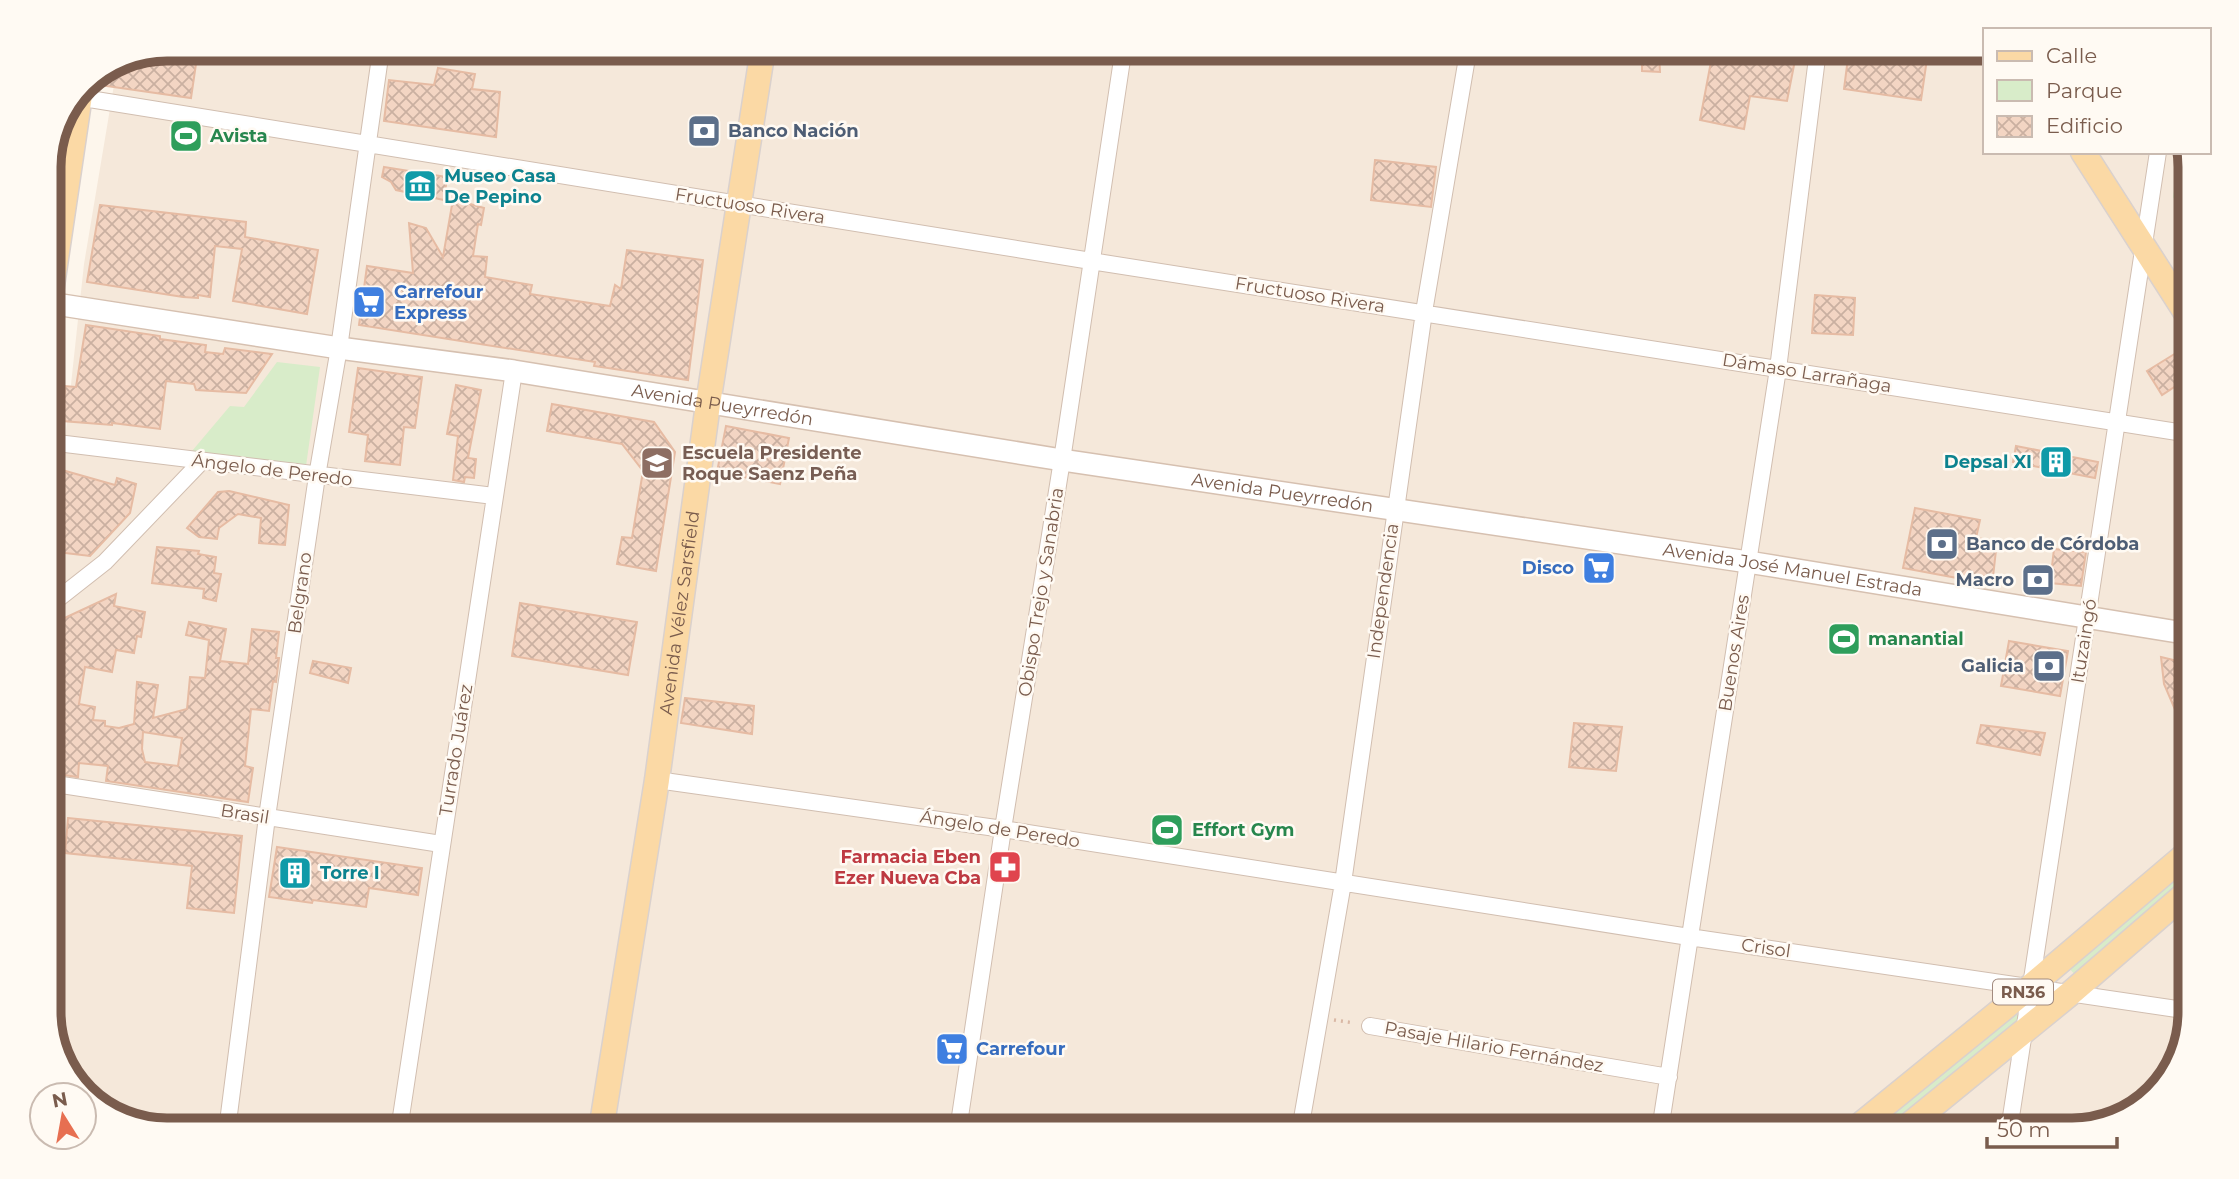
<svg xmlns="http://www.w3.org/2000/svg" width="2239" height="1179" viewBox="0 0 2239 1179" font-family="Montserrat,sans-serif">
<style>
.residential{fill:#f5e8da}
.green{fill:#d8ecc9}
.building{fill:url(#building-cross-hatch);stroke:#e6bba3;stroke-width:2;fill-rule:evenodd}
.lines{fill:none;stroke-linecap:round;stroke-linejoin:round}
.street-casing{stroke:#d1beb0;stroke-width:18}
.secondary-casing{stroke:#d6c0b0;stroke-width:24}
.primary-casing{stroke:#dad1cd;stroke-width:27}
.path{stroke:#d9b8a5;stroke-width:3.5;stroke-dasharray:2 5;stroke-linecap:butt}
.street{stroke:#fff;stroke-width:16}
.secondary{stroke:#fff;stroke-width:21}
.primary{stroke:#fbd9a5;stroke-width:24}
.labels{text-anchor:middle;stroke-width:5;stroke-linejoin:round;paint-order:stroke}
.shield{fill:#fffaf3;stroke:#a28b7f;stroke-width:2}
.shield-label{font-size:16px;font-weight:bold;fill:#7a5c4d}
.service-label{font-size:18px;font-weight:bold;fill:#4e5e75;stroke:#fffaf3;text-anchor:start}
.leisure-label{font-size:18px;font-weight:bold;fill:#27864d;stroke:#fffaf3;text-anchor:start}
.culture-label{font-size:18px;font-weight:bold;fill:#0d838f;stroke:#fffaf3;text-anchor:start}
.street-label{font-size:18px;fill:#7a5c4d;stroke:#fffaf3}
.shop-label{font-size:18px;font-weight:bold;fill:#366cbe;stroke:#fffaf3;text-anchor:start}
.education-label{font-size:18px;font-weight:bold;fill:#785e54;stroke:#fffaf3;text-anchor:start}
.health-label{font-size:18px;font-weight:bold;fill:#be3a42;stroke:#fffaf3;text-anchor:end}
.rim{fill:none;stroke:#7a5c4d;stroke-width:9}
</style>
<defs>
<pattern id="building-cross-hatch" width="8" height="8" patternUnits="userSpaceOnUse" patternTransform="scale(1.75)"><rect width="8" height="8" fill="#f3d5c3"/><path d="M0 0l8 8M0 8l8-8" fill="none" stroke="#cab0a1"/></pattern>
</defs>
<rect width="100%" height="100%" fill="#fdf6ec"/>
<!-- residential -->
<path class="residential" d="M1985,49v103h202l3,8v852l-12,53 -47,49 -59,16h-1905l-53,-12 -45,-41 -20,-57v-432l35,-324 34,-203 4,-3z"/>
<!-- green -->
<path class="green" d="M2180,152h7l3,8v66l-17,-29z
M277,362l43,5 -14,99 -114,-15 38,-45 14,1z
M2190,861v22l-112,95 -11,-12z
M2013,1010l9,9 -129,111h-31z"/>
<!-- building -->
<path class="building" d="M1797,50l-10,51 -37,-5 -6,33 -44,-9 13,-69z
M1849,50h72l7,2 -7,48 -77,-11z
M1611,51h48l1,21 -18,-1v-7l-32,-4z
M197,57l-6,41 -92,-13 1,-13 22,-14z
M438,68l37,6 -3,15 28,3 -4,45 -112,-16 5,-41 45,5z
M1375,160l61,7 -5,40 -60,-7z
M384,167l63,10 -3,23 -48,-10 -5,-8 -9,-5z
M453,199l31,9 -3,17 -3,-1 -5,32 14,1 -2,20 47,8 -2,9 80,12 5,-21 6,4 6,-39 76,10 -15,120 -94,-14 1,-4 -236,-37 8,-59 46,7 -4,-50 17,5 17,29z
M100,205l146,17 -1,15 73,13 -11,64 -74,-13 9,-52 -27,-3 -5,51 -12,-2v3l-15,-1 -96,-15z
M1815,295l40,3 -2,37 -41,-2z
M86,325l74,11v3l46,6 -1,7 18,2 2,-6 47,6 -26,39 -50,-3 -2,-6 -28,-3 -6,48 -48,-6v2l-50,-4 3,-35 11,1z
M2176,353l7,11 7,-5v43l-11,-18 -17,11 -15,-24z
M358,368l64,9 -7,51 -11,-1 -4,38 -35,-4 3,-26 -19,-3z
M456,385l25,5 -13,68 8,1 -2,19 -9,-1 -1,5 -11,-2 5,-44 -11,-2z
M552,404l102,18 21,30 -19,119 -39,-7 5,-27 10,1 11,-67 -21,-27 -75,-13z
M726,426l63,12 -9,46 -63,-12z
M2016,446l82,16 -3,16 -82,-16z
M55,468l60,17 2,-7 19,6 -6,29 -40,43 -41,-5v-47z
M229,491l60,14 -4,40 -26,-2 2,-25 -23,-4 -19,14 -2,11 -18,-2 -12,-9 31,-36z
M1915,508l65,12 -4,18 21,3 -4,36 -24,-2 -1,5 -65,-12z
M157,547l42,4 -1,3 18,3 -2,16 7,1 -5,27 -13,-3 1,-9 -52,-6z
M2054,549l32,3 -5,34 -31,-3z
M116,594l-2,12 31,6 -4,25 -4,-1 -3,17 -18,-3 -4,22 -27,-5 -6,37 16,3 -2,13 12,1v5l14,2 15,-4 3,-42 21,3 -5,33 34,-9 3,-32 15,1 4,-38 -23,-5 3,-13 37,7 -6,32 28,3 4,-35 27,3 -3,26h3l-3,24 -3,-1 -4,30 -18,-2 -6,57 8,2 -5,34 -142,-21 2,-15 -29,-3 -1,14 -29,-4v-111l7,-40zM143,732l39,6 -4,28 -33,-4 -3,-13z
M520,603l117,19 -9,53 -116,-19z
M2009,641l59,10 -8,45 -59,-10z
M2161,657l29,7v46l-14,2 -12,-28z
M313,661l38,7 -3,15 -38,-10z
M685,698l69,8 -2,28 -71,-11z
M1574,723l48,4 -6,44 -47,-4z
M1981,725l64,8 -5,22 -63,-12z
M68,818l174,18 -8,77 -47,-5 5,-42 -127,-13z
M277,847l145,21 -4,27 -49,-7 -3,19 -53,-7 -1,3 -43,-6z"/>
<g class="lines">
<defs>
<path id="street" d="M77,97l1014,164 1099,173
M49,442l445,54
M49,606l56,-44 97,-101
M657,780l346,49 686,108 501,74
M49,783l392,61
M1370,1026l299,51
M227,1130l40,-313 50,-341 22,-128 41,-291
M399,1130l115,-759
M958,1130l45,-301 59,-369 61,-407
M1300,1130l43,-247 81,-571 44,-260
M1660,1130l118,-761 40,-319
M2009,1130l149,-978"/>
<g id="secondary">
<path id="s1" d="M49,303l290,45 175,23 548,89 686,102 442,72"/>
</g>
<g id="primary">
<path d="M2083,152l107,167"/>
<path d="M49,306l32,-218"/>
<path id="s2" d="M601,1130l56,-350 51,-376 54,-349"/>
<path d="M1854,1130l177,-144 159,-135"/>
<path d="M1903,1130l169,-138 118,-102"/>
</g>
</defs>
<!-- street casing -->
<use href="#street" class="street-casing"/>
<!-- secondary casing -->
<use href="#secondary" class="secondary-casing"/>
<!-- primary casing -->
<use href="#primary" class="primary-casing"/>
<!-- path -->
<path class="path" d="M1334,1020l20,3"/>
<!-- street -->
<use href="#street" class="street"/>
<!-- secondary -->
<use href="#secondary" class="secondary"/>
<!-- primary -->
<use href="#primary" class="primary"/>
</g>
<!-- icons -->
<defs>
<symbol id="bank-square" viewBox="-11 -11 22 22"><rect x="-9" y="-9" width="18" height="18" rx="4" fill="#5c6f8a" stroke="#fffaf3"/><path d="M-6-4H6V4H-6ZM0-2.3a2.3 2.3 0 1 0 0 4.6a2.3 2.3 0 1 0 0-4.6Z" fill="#fff"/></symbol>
<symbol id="stadium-square" viewBox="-11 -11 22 22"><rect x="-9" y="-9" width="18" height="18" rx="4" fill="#2e9e5b" stroke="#fffaf3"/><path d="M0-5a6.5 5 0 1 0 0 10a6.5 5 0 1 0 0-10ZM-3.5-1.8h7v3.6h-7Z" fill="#fff"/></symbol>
<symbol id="museum-square" viewBox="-11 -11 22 22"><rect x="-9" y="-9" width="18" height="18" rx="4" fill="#0f9aa8" stroke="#fffaf3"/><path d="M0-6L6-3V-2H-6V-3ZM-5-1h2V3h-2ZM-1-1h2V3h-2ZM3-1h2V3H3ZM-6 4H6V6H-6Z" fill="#fff"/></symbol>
<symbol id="supermarket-square" viewBox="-11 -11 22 22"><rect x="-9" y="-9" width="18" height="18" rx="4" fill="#3f7fe0" stroke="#fffaf3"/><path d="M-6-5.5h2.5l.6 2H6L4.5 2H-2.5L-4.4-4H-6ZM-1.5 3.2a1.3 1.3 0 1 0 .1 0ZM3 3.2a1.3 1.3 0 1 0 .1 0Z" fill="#fff"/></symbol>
<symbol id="building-square" viewBox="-11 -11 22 22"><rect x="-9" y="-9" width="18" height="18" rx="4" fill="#0f9aa8" stroke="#fffaf3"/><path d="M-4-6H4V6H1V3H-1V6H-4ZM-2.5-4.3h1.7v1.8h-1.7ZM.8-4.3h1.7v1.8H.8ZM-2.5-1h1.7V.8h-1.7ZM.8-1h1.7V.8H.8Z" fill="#fff"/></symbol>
<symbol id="school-square" viewBox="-11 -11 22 22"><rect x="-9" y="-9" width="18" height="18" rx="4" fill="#8d6e63" stroke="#fffaf3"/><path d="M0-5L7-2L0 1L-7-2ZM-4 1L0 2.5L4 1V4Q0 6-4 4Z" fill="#fff"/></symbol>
<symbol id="pharmacy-square" viewBox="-11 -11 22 22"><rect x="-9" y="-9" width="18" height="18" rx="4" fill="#e0444e" stroke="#fffaf3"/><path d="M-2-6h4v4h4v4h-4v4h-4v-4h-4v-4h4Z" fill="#fff"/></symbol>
</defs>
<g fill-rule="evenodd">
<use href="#bank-square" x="685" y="112" width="38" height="38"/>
<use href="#stadium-square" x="167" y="117" width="38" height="38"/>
<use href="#museum-square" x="401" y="167" width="38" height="38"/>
<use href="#supermarket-square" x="350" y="283" width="38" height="38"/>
<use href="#building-square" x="2037" y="443" width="38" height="38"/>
<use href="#school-square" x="638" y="444" width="38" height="38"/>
<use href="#bank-square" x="1923" y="525" width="38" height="38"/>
<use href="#supermarket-square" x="1580" y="549" width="38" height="38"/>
<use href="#bank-square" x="2019" y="561" width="38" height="38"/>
<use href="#stadium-square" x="1825" y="620" width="38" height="38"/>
<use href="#bank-square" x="2030" y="647" width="38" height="38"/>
<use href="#stadium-square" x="1148" y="811" width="38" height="38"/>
<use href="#pharmacy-square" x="986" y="848" width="38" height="38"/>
<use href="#building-square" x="276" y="854" width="38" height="38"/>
<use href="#supermarket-square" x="933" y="1030" width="38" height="38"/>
</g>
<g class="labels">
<!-- shield labels -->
<rect class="shield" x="1993" y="979.5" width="60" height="25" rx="5"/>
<g class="shield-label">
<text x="2023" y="998">RN36</text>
</g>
<!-- service labels -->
<g class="service-label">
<text x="728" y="137">Banco Nación</text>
<text x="1966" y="550">Banco de Córdoba</text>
<text x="2014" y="586" text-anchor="end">Macro</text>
<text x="2024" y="672" text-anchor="end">Galicia</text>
</g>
<!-- leisure labels -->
<g class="leisure-label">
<text x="210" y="142">Avista</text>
<text x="1868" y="645">manantial</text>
<text x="1192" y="836">Effort Gym</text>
</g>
<!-- culture labels -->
<g class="culture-label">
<text x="444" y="182">Museo Casa<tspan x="444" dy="21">De Pepino</tspan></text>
<text x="2032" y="468" text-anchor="end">Depsal XI</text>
<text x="320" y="879">Torre I</text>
</g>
<!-- street labels -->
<g class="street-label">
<text transform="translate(750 206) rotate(9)" y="6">Fructuoso Rivera</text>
<text transform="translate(1310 295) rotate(9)" y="6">Fructuoso Rivera</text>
<text transform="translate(1807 373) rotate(9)" y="6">Dámaso Larrañaga</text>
<text dy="6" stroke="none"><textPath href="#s1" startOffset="681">Avenida Pueyrredón</textPath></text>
<text transform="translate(272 470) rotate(7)" y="6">Ángelo de Peredo</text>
<text dy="6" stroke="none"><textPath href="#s1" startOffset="1248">Avenida Pueyrredón</textPath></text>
<text dy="6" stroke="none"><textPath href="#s1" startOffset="1764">Avenida José Manuel Estrada</textPath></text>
<text transform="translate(1383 591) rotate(-82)" y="6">Independencia</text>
<text transform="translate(1041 592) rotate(-81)" y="6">Obispo Trejo y Sanabria</text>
<text transform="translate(300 593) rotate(-82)" y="6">Belgrano</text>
<text dy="6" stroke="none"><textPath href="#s2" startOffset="523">Avenida Vélez Sarsfield</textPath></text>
<text transform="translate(2084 641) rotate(-81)" y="6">Ituzaingó</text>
<text transform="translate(1734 653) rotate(-81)" y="6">Buenos Aires</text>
<text transform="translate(456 750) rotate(-81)" y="6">Turrado Juárez</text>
<text transform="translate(245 814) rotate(9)" y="6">Brasil</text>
<text transform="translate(1000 829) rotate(9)" y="6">Ángelo de Peredo</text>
<text transform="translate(1766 948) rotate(8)" y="6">Crisol</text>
<text transform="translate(1494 1047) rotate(10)" y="6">Pasaje Hilario Fernández</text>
</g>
<!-- shop labels -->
<g class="shop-label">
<text x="394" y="298">Carrefour<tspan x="394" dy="21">Express</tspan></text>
<text x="1574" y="574" text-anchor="end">Disco</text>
<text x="976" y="1055">Carrefour</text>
</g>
<!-- education labels -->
<g class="education-label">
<text x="682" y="459">Escuela Presidente<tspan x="682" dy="21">Roque Saenz Peña</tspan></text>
</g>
<!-- health labels -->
<g class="health-label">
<text x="981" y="863">Farmacia Eben<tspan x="981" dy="21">Ezer Nueva Cba</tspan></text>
</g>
</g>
<!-- crop -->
<path d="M0 0H2239V1179H0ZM167 61H2072A106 106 0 0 1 2178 167V1012A106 106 0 0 1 2072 1118H167A106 106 0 0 1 61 1012V167A106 106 0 0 1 167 61Z" fill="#fffaf3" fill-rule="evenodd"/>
<path class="rim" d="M167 61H2072A106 106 0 0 1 2178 167V1012A106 106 0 0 1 2072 1118H167A106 106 0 0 1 61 1012V167A106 106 0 0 1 167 61Z"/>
<!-- legend -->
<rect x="1983" y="28" width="228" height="126" fill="#fffaf3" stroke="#cabbb1" stroke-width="2"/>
<rect x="1997" y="51" width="35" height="10" fill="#fbd9a5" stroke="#cabbb1" stroke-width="2"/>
<text x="2046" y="63" font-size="21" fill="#7a5c4d">Calle</text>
<rect x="1997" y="80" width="35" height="21" fill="#d8ecc9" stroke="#cabbb1" stroke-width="2"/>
<text x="2046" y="98" font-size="21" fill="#7a5c4d">Parque</text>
<rect x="1997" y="116" width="35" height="21" fill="url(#building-cross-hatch)" stroke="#cabbb1" stroke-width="2"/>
<text x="2046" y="133" font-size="21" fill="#7a5c4d">Edificio</text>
<!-- north arrow -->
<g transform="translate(63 1116) rotate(349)"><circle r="33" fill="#fffaf3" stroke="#cabbb1" stroke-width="2"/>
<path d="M0-5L12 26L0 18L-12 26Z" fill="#e76f51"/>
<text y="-10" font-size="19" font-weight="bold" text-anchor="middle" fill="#7a5c4d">N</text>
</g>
<!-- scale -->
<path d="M1987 1137v10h130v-10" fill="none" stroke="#7a5c4d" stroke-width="3.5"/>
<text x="1997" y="1137" font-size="21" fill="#7a5c4d" stroke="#fffaf3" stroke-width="5" paint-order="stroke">50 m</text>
</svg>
